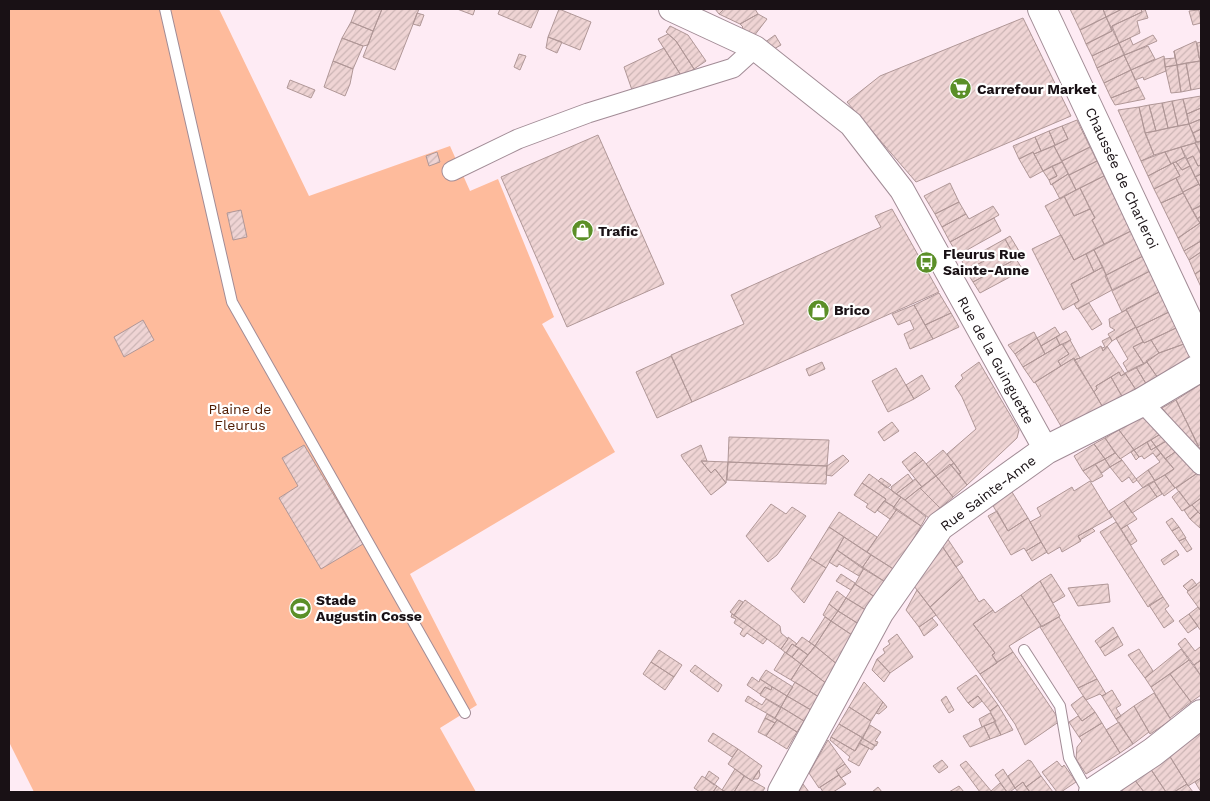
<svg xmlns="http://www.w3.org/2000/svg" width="1210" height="801" viewBox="0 0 1210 801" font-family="'Work Sans',sans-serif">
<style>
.park{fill:#febb9c}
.building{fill:url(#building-hatch);stroke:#b09797}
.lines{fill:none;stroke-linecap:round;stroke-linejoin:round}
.service-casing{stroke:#a28c96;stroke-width:12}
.minor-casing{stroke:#a28c96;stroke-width:21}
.tertiary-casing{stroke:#a28c96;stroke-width:26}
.secondary-casing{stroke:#a28c96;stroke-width:30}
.service{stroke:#fff;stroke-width:10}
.minor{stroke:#fff;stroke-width:19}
.tertiary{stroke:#fff;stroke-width:24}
.secondary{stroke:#fff;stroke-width:28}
.labels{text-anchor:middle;stroke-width:4.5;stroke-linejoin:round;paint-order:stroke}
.poi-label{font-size:14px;font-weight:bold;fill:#191115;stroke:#fff;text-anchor:start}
.street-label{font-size:14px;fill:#191115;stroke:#fff}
.park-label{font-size:14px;fill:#501b00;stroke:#fff}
</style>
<defs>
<pattern id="building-hatch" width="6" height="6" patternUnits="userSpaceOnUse" patternTransform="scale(1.25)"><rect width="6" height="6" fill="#efd4d4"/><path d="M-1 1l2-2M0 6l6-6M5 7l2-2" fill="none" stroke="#ccb5b5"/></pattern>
</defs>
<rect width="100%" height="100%" fill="#feebf4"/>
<!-- park -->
<path class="park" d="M9,9h210l90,187 141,-50 20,45 28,-12 56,138 -12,7 73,128 -205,122 67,131 -37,23 36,64h-442l-25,-50z"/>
<!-- building -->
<path class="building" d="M356,9h26l-9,22 -22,-9z
M382,9h37l-24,61 -32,-13z
M457,9h18l-2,6z
M500,9h39l-8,19 -33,-14z
M559,9l32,13 -11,28 -32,-13z
M715,9h9l-5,5z
M724,9h31l3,5 -18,10 -21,-10z
M1070,9h33l3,8 -26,13z
M1103,9h19l-16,8z
M1122,9h19l1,3 -30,14v3l-6,-12z
M1141,9h4l3,9 -11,3 3,12 -21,10 -7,-17 30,-14z
M1199,10l2,13 -8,2 -4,-14z
M417,13l7,2 -4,11 -7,-2z
M758,14l9,5 -13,17 -12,-8 1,-1 -3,-3z
M1106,17l6,14 -26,13 -6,-14z
M1023,18l48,98 -155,66 -69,-80 33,-26z
M351,22l22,9 -5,14 -5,1 -21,-8z
M670,26l18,9 18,26 -12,8 -18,-28 -10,-9z
M1112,29l7,14 -27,13 -6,-12 26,-13z
M668,34l8,7 18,28 -12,8 -24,-38z
M775,35l6,10 -9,5 -8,-7z
M1153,35l4,6 -32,14 -6,-12 11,-5 3,7z
M548,37l14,5 -5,11 -11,-5z
M342,38l21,8 -10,23 -20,-8z
M1196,41l4,20 -23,4 -3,-14z
M1201,42v16h-2l-2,-15z
M1119,43l5,12 -27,13 -5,-12z
M1148,46l7,13 -24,11 -7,-15z
M664,48l18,29 -50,13 -8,-23z
M1174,51l3,14 -12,2 -1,-8 11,-1z
M519,54l7,2 -6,14 -6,-3z
M1124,55l7,15 -27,13 -7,-15z
M1164,56l2,15 -22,9 -1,-3 -8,3 -4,-10z
M333,61l20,8 -3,15 -5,12 -21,-9z
M1200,61l1,27 -10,2 -5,-27z
M1186,63l5,27 -10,2 -4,-27z
M1177,65l4,27 -10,1 -6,-26z
M1131,70l8,17 -28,11 -7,-15z
M290,80l25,10 -4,8 -24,-10z
M1139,87l6,12 -30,6 -4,-7z
M1201,96v12l-14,6 -4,-15z
M1183,99l6,25 -11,2 -6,-25z
M1172,101l6,25 -10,2 -6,-25z
M1162,103l6,25 -12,3 -7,-26z
M1149,105l7,26 -11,2 -6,-26z
M1139,107l6,25 9,23 -13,6 -23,-51z
M1201,108v11l-12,5 -2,-10z
M1201,119v10l-8,4 -4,-9z
M1077,120l13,27 -28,14 -8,-15 14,-7 -6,-13z
M1189,124l7,18 -1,1 -41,12 -9,-22z
M1062,126l6,13 -13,6 -6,-14z
M1201,129v12l-4,2 -4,-10z
M1049,131l6,14 -14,6 -6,-14z
M598,135l66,149 -97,43 -66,-150z
M1035,137l6,14 -7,3 -1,-2 -14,7 -6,-13z
M1201,141v11h-1l-5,-10z
M1195,143l6,12v10l-3,1 -5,-10 -6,3 -6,-12z
M1054,146l8,16 -19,9 -9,-17z
M1090,147l7,14 -28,14 -7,-14z
M1181,147l4,10 -14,7 -6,-12z
M437,152l3,10 -11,4 -3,-10z
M1033,152l10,19 -13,7 -11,-19z
M1165,152l6,12 -23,12 -7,-15z
M1193,156l5,10 3,-1v9l-6,3 -8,-18z
M1185,157l5,9 -8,4 -6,-8z
M1097,161l7,15 -28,14 -7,-15z
M1062,162l6,12 -17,11 -2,-5 8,-4 -5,-10z
M1176,162l6,8 8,-4 9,18 -16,8 -7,-14 4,-2 -7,-13z
M1173,163l7,13 -26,13 -6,-13z
M1052,166l5,10 -8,4 -6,-9z
M1068,174l8,16 -16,9 -8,-15z
M1201,174v12h-1l-5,-9z
M1104,176l27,55 -27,13 -12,-24 3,-2 -15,-30z
M1176,178l7,15 -22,10 -7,-14z
M950,183l9,19 -24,12 -11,-18z
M1199,184l2,4v17l-9,5 -9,-18z
M1080,188l10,21 -16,7 -10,-20z
M1183,193l17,30 -22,15 -17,-35z
M1064,196l10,20 16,-7 5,9 -3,2 12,24 -30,16 -29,-54z
M959,202l7,12 -24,13 -7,-13z
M993,206l6,9 -49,27 -8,-15 24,-13 3,5z
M1201,206v10l-4,3 -5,-9z
M892,209l47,83 -247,110 -21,-47 73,-31 -13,-29 150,-68 -6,-11z
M241,210l6,27 -14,3 -6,-27z
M1201,216v25l-17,10 -6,-13 22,-15 -3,-4z
M994,218l7,13 -43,24 -8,-13z
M1131,231l12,25 -37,19 -12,-25z
M1061,235l13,25 12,-6 8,18 -23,12 8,17 -16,9 -31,-61z
M1010,236l12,20 -6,3 -11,-20z
M1005,239l11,20 -43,23 -7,-11 23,-13 -4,-8z
M1201,241v11l-12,8 -5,-9z
M985,250l4,8 -23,13 -4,-10z
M1094,250l9,17 -9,5 -8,-18z
M1201,252v18l-6,4 -6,-14z
M1143,256l7,15 -38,19 -7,-14z
M1016,259l7,11 -43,23 -7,-11z
M1103,267l9,23 -35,19 -3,-5 5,-3 -8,-17z
M1201,270v17l-6,-13z
M1150,271l9,21 -37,20 -10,-21z
M1159,292l10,20 -33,16 -10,-19z
M939,293l12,20 -26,12 -11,-20z
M1089,303l13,21 -10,6 -14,-21z
M914,305l19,34 -23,10 -6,-15 10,-5 -4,-9 -12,5 -6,-11z
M1126,310l10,17 -24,14 -4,-7 7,-4 -5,-3 -1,-8z
M1169,312l7,16 -32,15 -8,-15z
M951,313l8,14 -26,12 -8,-14z
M143,320l11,20 -30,17 -10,-20z
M1055,327l5,8 -19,11 -4,-8z
M1136,327l7,15 -10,5 11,17 -16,8 -5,-9 5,-4 -12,-21z
M1176,328l8,16 -25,9 -8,-13z
M1066,331l5,9 -11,5 -4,-8z
M1034,332l3,6 -22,16 -7,-9z
M1056,337l4,8 -15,9 -4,-8z
M1110,337l2,4 -9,10 -1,-3 3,-1 -3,-6z
M1037,338l8,16 -22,13 -8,-13z
M1070,340l10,18 -6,2v-2l-13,8 -3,-5 11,-7 -6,-9z
M1151,340l8,13 -15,11 -11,-17 10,-5 1,1z
M1062,344l7,10 -11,7 3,5 -27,17 -11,-16z
M1184,344l8,16 -32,21 -14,-20 13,-8z
M1101,346l2,5 4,-5 18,28 -4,2 -2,-4 -23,14 1,3 -3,3 -20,-32 6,-2z
M671,356l21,46 -35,16 -21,-46z
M1074,358l31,53 -40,22 -30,-51z
M822,362l3,7 -16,7 -3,-7z
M979,362l40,68 -2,8 -50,47 -8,-11 2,-1 -14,-19 29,-25 -14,-32 -7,-11 8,-8 -2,-3z
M1147,362l13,19 -12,6 -12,-20z
M1136,367l12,20 -10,6 -13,-20z
M896,368l18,31 -26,13 -16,-31z
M1119,372l2,4 4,-3 13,20 -14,7 -13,-23z
M922,375l8,14 -16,10 -8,-14z
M1111,377l13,23 -19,11 -11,-19 3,-3 -1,-3z
M1201,384v60l-3,2 -22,-46z
M1176,400l25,51v4l-39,-47z
M1144,416l18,17 -28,17 -15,-20z
M892,422l7,9 -15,10 -6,-9z
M1119,430l15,20 -14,9 -15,-21z
M1162,433l6,7 -12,7 -5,-7z
M729,437l100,3 -2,26 -99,-4z
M1105,438l10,15 -10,6 -11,-15z
M1151,440l5,7 -5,3 -4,-8z
M1168,440l10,10 -13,9 -9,-12z
M1147,442l4,8 5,-3 5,6 -5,4 -3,-4 -9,6 -2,-3 -3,1 -5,-7z
M1094,444l11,15 -22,12 -9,-15z
M304,445l59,99 -42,25 -42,-71 19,-12 -16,-28z
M701,445l6,16h-6l10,12 4,-4 11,14 -15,12 -28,-36 -2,-4z
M943,450l11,13 -18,13 -10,-12z
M1134,450l5,7 -3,3 -5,-8z
M1178,450l21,22 -24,16 -10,-13 9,-6 -9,-10z
M915,452l8,8 -14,11 -7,-9z
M1115,453l7,7 -12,7 -5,-8z
M1161,453l13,16 -19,12 -7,-11 12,-8 -4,-5z
M843,455l6,6 -17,15 -6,-1 1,-9z
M1105,459l5,8 -8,6 -7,-9z
M923,460l13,16 -14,11 -13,-16z
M1122,460l15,20 -4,3 -4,-6 -7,5 -12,-15z
M701,461l27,1 -2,21 -11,-14 -4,4z
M728,462l99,4 -1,18 -99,-4z
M954,463l7,10 -2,1 -8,-9z
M950,464l17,21 -14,12 -17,-21z
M1095,464l8,12 -11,6 -9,-11z
M1148,470l7,11 -12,7 -7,-9z
M1199,472l2,2v24l-11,8 -14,-18z
M869,474l32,23 -7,10 -9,-6 1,-2 -24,-16z
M908,474l5,7 -17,13 -4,-3 -1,-4z
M1165,475l10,13 -11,8 -10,-15z
M936,476l17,21 -13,11 -20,-20z
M881,478l10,7 -4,3 -9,-7z
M915,479l7,8 -2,1 -15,12 -9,-6z
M1090,481l22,36 -34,19 3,5 -19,11 -2,-5 -12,7 -18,-32 11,-6 -4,-8 35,-21 2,4z
M1154,481l8,13 -5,3 -9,-13z
M862,483l24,16 -11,14 -9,-6 2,-3 -14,-9z
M1148,484l9,13 -25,16 -8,-12z
M920,488l20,20 -11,10 -24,-18z
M1179,491l11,15 -8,5 -10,-14z
M1012,492l16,26 -20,13 -16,-27z
M901,497l25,20 -5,9 -28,-18z
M1201,498v17l-9,-10z
M884,501l13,8 -7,10 -13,-9z
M1124,501l13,18 -16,10 -12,-18z
M771,504l15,10 6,-7 14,9 -29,39 -9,7 -22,-26z
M1192,505l6,7 -8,7 -6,-9z
M897,509l24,17 -26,44 -28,-18z
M997,511l11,20 20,-13 13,24 -15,9 -2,-3 -13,7 -23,-39z
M839,512l38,25 -10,15 -38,-25z
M1198,512l3,3 -1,13 -10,-9z
M1172,518l7,9 -7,4 -6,-9z
M1116,522l47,75 -15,10 -48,-75z
M1127,525l10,16 -6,4 -10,-16z
M829,527l15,10 -18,31 -16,-10z
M1179,527l7,11 -7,3 -7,-10z
M1092,528l3,3 -15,9 -2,-4z
M844,537l27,18 -9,13 -25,-18z
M947,538l16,24 -7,5 -16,-24z
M1185,538l7,11 -5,3 -8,-11z
M1041,542l6,10 -15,9 -6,-10z
M940,543l23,34 -33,30 -16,-21z
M837,550l27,18 -5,8 -20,-12 -2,3 -8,-5z
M1176,550l3,5 -15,10 -3,-5z
M871,555l24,15 -8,13 -25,-15z
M810,558l16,10 -22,35 -13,-14z
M864,568l23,15 -9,16 -23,-15z
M841,574l14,9 -4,7 -15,-9z
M1051,574l14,22 -12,7 -13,-22z
M963,577l16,25 5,-3 9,11 -20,14 22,29 -3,2 5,8 -17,11 -50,-67z
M1192,579l5,6 -9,6 -5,-5z
M1040,581l20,35 -18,11 -21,-32z
M1201,581v30l-14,-19z
M855,584l23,15 -9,13 -23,-14z
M1108,584l2,18 -32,4 -10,-18z
M917,590l19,25 -17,12 -13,-17z
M837,591l9,7 -8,13 -9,-7z
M1021,595l20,31 -32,20 4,6 -16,10 -5,-7 3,-2 -22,-29 20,-14 2,3z
M1163,597l6,9 -4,3 9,12 -10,7 -15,-23z
M846,598l23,14 -7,14 -24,-15z
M739,600l4,2 -9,13 -4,-3z
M745,600l35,26 1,7 7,6 -7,10 -47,-34z
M829,604l9,7 -7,10 -8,-6z
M1198,607l3,4v20l-12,-17z
M838,611l24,15 -7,11 -24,-16z
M732,614l35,25 -4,5 -16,-11 -3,4 -4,-3 3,-5 -9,-6 2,-4 -5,-2z
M1189,614l9,12 -10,7 -9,-12z
M825,617l6,4 -16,25 -6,-4z
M1059,617l38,62 -19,9 -38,-61z
M932,618l6,7 -14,11 -5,-9z
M831,621l24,16 -17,28 -23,-19z
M1113,627l5,9 -18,12 -5,-7z
M897,634l16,23 -23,16 -13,-14 8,-6 -2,-4 7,-5 -2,-3z
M1118,636l5,9 -18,11 -5,-8z
M788,637l9,7 -2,2 -3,-2 -6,9 -5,-4 7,-10z
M802,637l13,9 -7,9 -13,-9z
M1185,638l10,13 5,-4 1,2v11l-7,5 -16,-21z
M792,644l7,4 -7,9 -6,-4z
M815,646l23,19 -11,19 -26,-20z
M799,648l9,7 -7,9 -9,-7z
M1139,649l14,22 -8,7 -17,-23z
M1181,649l8,11 -38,27 -6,-9z
M659,650l23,15 -8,12 -23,-15z
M785,652l16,12 -10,16 -17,-10z
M1013,652l47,69 -35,24 -10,-21 -35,-50z
M877,659l13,14 -6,9 -12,-12z
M1189,660l12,16v19l-10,7 -21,-28z
M1201,660v16l-7,-11z
M651,662l23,15 -9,13 -22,-16z
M801,664l26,20 -8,13 -28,-17z
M695,665l27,20 -4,7 -28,-21z
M766,670l27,17 -6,9 -27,-17z
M1170,674l21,28 -21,16 -19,-31z
M976,675l22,30 -8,6 -12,-15 -10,7 -11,-15z
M752,677l7,5 1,-3 12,8 -1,3 -6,-3 -5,7 -13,-9z
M1097,679l9,15 -4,2 -2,-2 -14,6 -8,-12z
M795,682l24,15 -8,13 -24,-14z
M864,682l19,20 -12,19 -22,-14z
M765,687l6,3 1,-3 15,9 -6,11 -21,-12z
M1112,690l9,15 -5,3 5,8 -5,3 -14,-23z
M1154,693l17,27 -21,14 -16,-28z
M748,696l14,9 4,-6 15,9 -6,10 -30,-17z
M787,696l24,14 -7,11 -23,-14z
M946,696l8,14 -5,3 -8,-13z
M978,696l4,5 -9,7 -5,-5z
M1083,696l12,16 -13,9 -11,-16z
M883,702l4,5 -8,7 -3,-1z
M998,705l15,25 -12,5 -11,-24z
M1134,706l15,26 -16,12 -17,-25z
M781,707l23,14 -7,11 -22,-14z
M849,707l22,14 -8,17 -24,-14z
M1095,712l7,11 -23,14 -10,-15 9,-6 4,5z
M990,713l6,8 -14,6 -3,-8z
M767,714l10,6 -2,3 -10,-5z
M765,718l10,5 -9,13 -8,-4z
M777,720l20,12 -10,17 -21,-13z
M994,722l7,13 -11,4 -6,-13z
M1119,722l14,22 -13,9 -14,-23z
M1102,723l18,30 -34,21 -10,-15 1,-12 5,-6 -3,-4z
M839,724l24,14 -8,13 -24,-14z
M870,725l11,7 -6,9 3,1 -2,4 -14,-8z
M984,726l6,13 -20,8 -7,-11z
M713,733l25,16 -6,8 -24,-16z
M1201,733v45l-13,8 -19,-31z
M831,737l24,14 4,-8 10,5 -10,18 -11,-6 2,-3 -20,-17z
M862,738l13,8 -3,4 -13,-7z
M828,740l17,24 -9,6 3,5 -20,13 -10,-15z
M738,749l24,17 -10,15 -24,-17z
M1169,755l18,29 -13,8h-8l-16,-24z
M942,760l6,7 -9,6 -6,-7z
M1028,760l3,1 10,15 -15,11 -3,-5 -8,6 -7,-12z
M966,761l26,31h-12l-20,-27z
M1057,761l5,6 2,-2 12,17 -15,10h-4l-15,-20z
M845,764l6,8 -10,6 -5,-8z
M1150,768l16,24h-22l-10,-13z
M735,769l9,7 -10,16h-8l-4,-2z
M1003,769l12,19 -5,4h-3l-12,-17z
M759,770l1,5 -2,4h-5z
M709,771l10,7 -5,7 -9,-7z
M839,775l7,9 -13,8h-10l-3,-5z
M702,776l15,10 -4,6h-13l-6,-4z
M744,776l21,12 -3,4h-28z
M1041,776l12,16h-23l-4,-5z
M1201,778v14l-6,-10z
M1134,779l10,13h-21l-2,-4z
M1023,782l3,5 4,5h-12l-3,-4z
M1000,783l7,9h-16v-1z
M803,784l6,8h-11z
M1187,784l6,8h-19z
M717,786l5,4 4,2h-13z
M959,786l5,6h-15z
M878,787l4,5h-10z"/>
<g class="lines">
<defs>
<path id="service" d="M165,9l67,293 233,411
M1024,650l36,56 9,52 19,34"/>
<path id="minor" d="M452,171l66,-32 70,-26 145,-45 22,-20
M1142,402l59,63"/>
<path id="tertiary" d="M671,9l84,39 96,76 51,66 144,260"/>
<path id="secondary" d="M1042,9l159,339
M782,792l97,-179 61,-87 106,-76 96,-48 59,-35
M1093,792l60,-40 48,-38"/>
</defs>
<!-- service casing -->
<use href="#service" class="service-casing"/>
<!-- minor casing -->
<use href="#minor" class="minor-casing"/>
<!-- tertiary casing -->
<use href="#tertiary" class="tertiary-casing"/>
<!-- secondary casing -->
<use href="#secondary" class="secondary-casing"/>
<!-- service -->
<use href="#service" class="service"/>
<!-- minor -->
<use href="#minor" class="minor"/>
<!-- tertiary -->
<use href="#tertiary" class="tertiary"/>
<!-- secondary -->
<use href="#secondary" class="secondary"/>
</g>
<!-- icons -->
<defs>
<symbol id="supermarket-disc" viewBox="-11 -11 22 22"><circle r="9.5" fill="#5b8f28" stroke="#fff"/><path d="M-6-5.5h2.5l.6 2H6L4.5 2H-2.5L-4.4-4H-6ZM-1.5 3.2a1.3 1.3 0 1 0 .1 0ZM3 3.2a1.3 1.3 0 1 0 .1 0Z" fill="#fff"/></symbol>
<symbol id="shop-disc" viewBox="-11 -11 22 22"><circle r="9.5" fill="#5b8f28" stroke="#fff"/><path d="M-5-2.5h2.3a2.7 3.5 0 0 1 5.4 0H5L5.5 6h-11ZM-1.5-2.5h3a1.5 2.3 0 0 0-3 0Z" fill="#fff"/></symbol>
<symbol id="bus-disc" viewBox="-11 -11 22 22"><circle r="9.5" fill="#5b8f28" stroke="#fff"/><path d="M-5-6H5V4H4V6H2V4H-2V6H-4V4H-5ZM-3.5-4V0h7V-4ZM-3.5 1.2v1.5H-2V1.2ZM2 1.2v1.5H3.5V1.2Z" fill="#fff"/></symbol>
<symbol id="stadium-disc" viewBox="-11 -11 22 22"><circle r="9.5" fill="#5b8f28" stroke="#fff"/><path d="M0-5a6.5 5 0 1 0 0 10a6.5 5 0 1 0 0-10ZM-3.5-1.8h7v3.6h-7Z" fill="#fff"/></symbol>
</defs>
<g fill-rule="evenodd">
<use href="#supermarket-disc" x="948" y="76" width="25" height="25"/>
<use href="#shop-disc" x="570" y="218" width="25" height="25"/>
<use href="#bus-disc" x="914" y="250" width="25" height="25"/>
<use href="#shop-disc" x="806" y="298" width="25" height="25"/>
<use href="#stadium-disc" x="288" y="596" width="25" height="25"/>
</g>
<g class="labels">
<!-- poi labels -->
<g class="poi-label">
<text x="977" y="94">Carrefour Market</text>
<text x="598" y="236">Trafic</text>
<text x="943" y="259">Fleurus Rue<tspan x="943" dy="16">Sainte-Anne</tspan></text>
<text x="834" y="315">Brico</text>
<text x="316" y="605">Stade<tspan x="316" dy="16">Augustin Cosse</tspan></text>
</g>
<!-- street labels -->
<g class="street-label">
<text transform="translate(1122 178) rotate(65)" y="5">Chaussée de Charleroi</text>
<text transform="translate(996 360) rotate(61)" y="5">Rue de la Guinguette</text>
<text transform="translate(988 493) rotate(-37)" y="5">Rue Sainte-Anne</text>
</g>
<!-- park labels -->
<g class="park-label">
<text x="240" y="414">Plaine de<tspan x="240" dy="16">Fleurus</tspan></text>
</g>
</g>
<!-- border -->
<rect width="1210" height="801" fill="none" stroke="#191115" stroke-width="20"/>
</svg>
